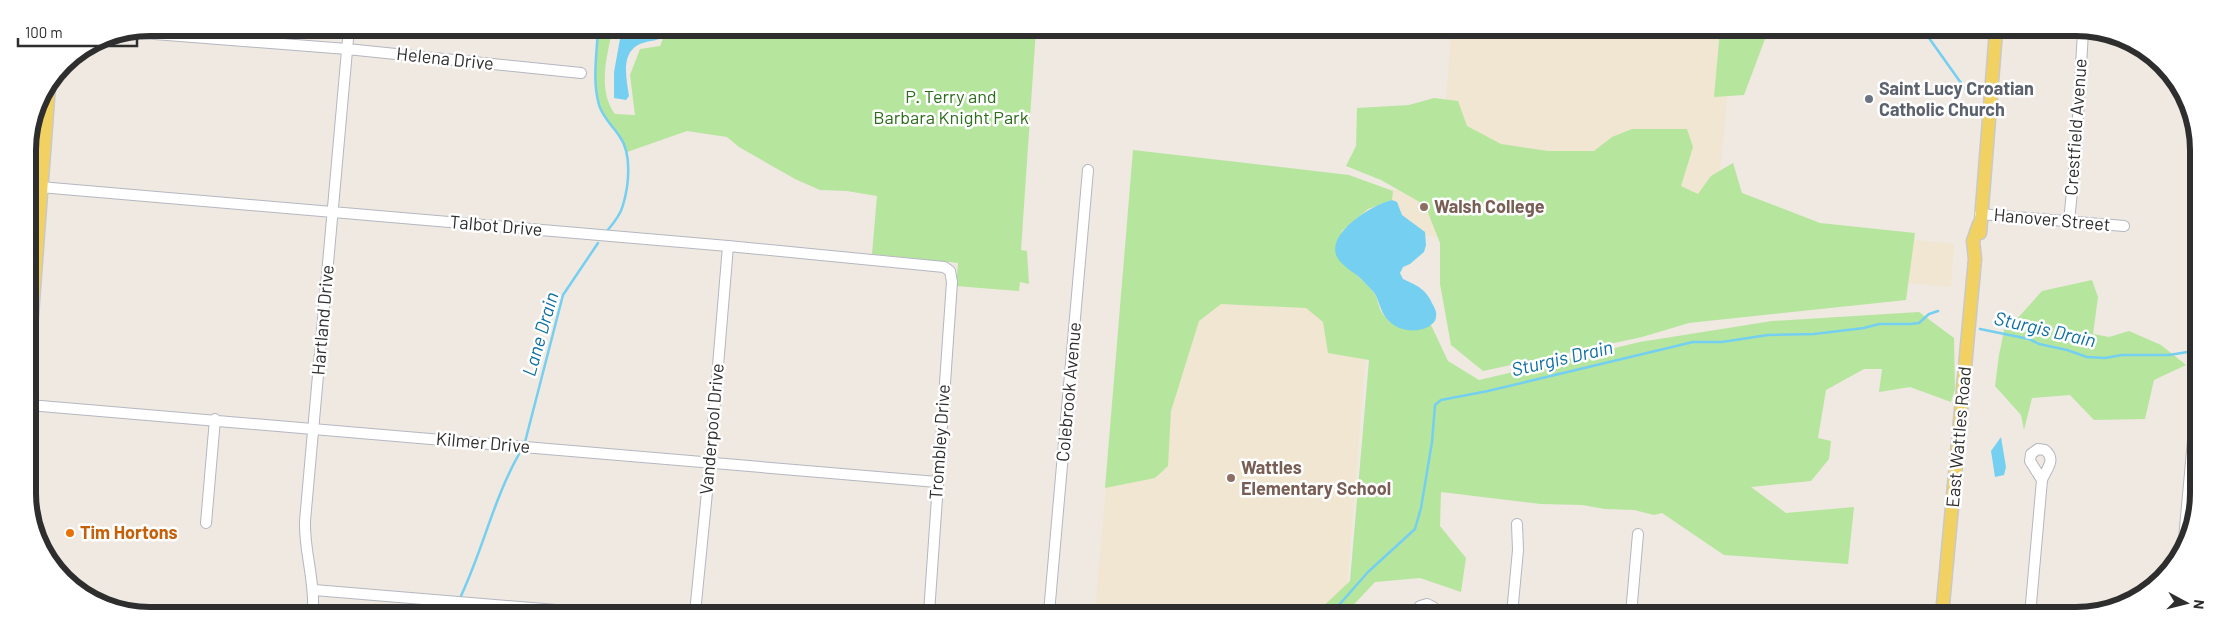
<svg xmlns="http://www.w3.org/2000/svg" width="2226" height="643" viewBox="0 0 2226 643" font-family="Barlow,sans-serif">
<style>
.education{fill:#f0e6d1}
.green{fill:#b6e59e}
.water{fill:#75cff0}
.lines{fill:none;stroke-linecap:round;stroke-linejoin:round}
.stream{stroke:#75cff0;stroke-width:2.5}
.minor-casing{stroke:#b4b7c1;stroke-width:12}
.major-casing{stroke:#c9c9c9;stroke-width:15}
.minor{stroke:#fff;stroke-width:10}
.major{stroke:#f2d163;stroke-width:12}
.worship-dot{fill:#6b7280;stroke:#fff;stroke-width:2}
.education-dot{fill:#8d6e63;stroke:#fff;stroke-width:2}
.food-dot{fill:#e8710a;stroke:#fff;stroke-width:2}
.labels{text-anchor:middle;stroke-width:5;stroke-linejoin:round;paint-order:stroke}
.street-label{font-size:18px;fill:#2e2e2e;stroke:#fff}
.worship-label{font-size:18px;font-weight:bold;fill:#5b616d;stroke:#fff;text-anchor:start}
.park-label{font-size:18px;fill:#2c6e1b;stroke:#fff}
.education-label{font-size:18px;font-weight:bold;fill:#785e54;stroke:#fff;text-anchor:start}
.food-label{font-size:18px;font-weight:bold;fill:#c56008;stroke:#fff;text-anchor:start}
.water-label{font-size:19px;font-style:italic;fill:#0d6fa3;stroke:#fff}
.rim{fill:none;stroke:#2e2e2e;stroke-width:6}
</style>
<rect width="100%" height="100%" fill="#efe9e1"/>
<!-- education -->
<path class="education" d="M1452,30l281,1 -17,190 238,23 -3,43 -575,-56 -30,366 -15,17 -236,-1 39,-449 303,30z"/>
<!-- green -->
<path class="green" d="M598,28h15c-6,27 -16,62 2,86l20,1 -5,-40 10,-26 20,-3 7,-17h369l-15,221 6,1 2,33 -9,-2 -1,9 -63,-5 2,-23 -86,-9 5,-58 -30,-5 -27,-1 -25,-11 -56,-32 -12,-10 -40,-6 -60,21c-3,-18 -22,-28 -28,-46 -8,-25 -2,-52 -1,-78z
M1720,31h48l-24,64 -30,2z
M41,97l-7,78 -5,8c-6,-16 2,-71 12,-86z
M1434,98l24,3 9,25 34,18 47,7h46l18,-14 20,-8h55l6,18 -12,39 17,8 13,-18 22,-13 9,30 78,30 95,10 -9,67 -217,23 -47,14 -159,34 -32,-26 -11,-61v-41l-15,-38 -44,-25 -35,-14 10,-20 1,-38 52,-3z
M1133,150l216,25 44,16 -1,9 -24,9 -26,22 -4,27c12,12 26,22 36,35 4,6 4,12 7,18 11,19 32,23 50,14l17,36 31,19 161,-38 132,-21 147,-9 35,26 1,51 -4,13 -41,-15 -31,5 3,-23h-18l-38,21 -8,48 13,3 -2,18 -18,22 -60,6 35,26 68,-6 -6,57 -124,-9 -62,-42 -8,2 -20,-5 -29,-1 -23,-4 -41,-1 -100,-12 -1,34 26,32 -5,34 -41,-14 -45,4 -30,32h-30l35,-33 19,-221 -41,-7 -5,-31 -17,-14 -85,-4 -22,17 -28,90 -3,55 -13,12 -50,10z
M2092,280l6,17 -5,37 16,3 20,-6 32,14 25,20 -32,15 -9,39 -51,1 -24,-25 -38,3 -8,32 -3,-15 -26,-29 4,-31 6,-29 11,-6 26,-29z"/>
<!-- water -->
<path class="water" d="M622,28l41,1 -4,10c-5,2 -11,2 -16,4 -23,7 -17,34 -14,53l-3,4 -12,-2v-26z
M1392,200l5,2 5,13 23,17 1,13 -2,7 -14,12 -7,3 -3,6 3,6c15,7 23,10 30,26 2,4 4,7 3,11 0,6 -4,8 -8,11 -12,6 -30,4 -39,-6 -8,-7 -9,-18 -14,-27 -3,-4 -7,-8 -10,-11 -8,-10 -22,-15 -28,-26 -12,-24 37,-53 55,-57z
M2001,437l5,30 -2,8 -9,2 -4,-26z"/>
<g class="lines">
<!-- stream -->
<path class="stream" d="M598,28c-1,26 -6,52 1,77 4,13 14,21 21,32 12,17 9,48 3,68 -2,9 -10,19 -16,26
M1924,31l42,59
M1980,329l49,10 10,5 28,6 20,7 18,1 17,-3h47l25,-4
M525,442l38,-147 35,-52
M459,600c23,-47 34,-100 60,-146
M453,612l4,-7
M1331,614l37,-42 47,-43 6,-21 11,-66 3,-37 6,-5 47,-9 205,-49h29l46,-7 46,-1 50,-6 15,-4h31l9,-1 10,-9 9,-3"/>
<defs>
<path id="minor" d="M129,32l218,17 234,24
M40,187l688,59 216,21 6,4 2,11 -23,331
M1980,214l144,12
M2069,222l7,-72 7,-118
M29,405l908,77
M2038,449l7,1c12,10 1,19 -3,30l-12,-19 1,-7z
M206,523l9,-104
M2183,550l12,-132
M314,590l266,22
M313,612c2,-33 -9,-60 -8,-91l44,-493
M695,613l15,-151 18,-216
M1049,613l39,-443
M1416,614l4,-8 7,-2 6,3 3,7
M1512,614l6,-64 -1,-26
M1631,614l7,-80
M2030,615l12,-135"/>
<path id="major" d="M1980,233l16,-202
M29,355l20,-270
M1942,615l33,-356 -2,-18 6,-17"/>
</defs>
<!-- minor casing -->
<use href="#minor" class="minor-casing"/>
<!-- major casing -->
<use href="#major" class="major-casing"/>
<!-- minor -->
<use href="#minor" class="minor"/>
<!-- major -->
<use href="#major" class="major"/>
</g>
<!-- markers -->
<circle class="worship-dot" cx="1869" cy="99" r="5"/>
<g class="education-dot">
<circle cx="1424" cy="207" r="5"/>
<circle cx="1231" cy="478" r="5"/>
</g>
<circle class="food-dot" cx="70" cy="533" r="5"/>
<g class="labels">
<!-- street labels -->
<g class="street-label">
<text transform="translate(445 59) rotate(6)" y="6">Helena Drive</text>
<text transform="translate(2076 127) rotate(-86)" y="6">Crestfield Avenue</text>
<text transform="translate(2052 220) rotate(5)" y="6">Hanover Street</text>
<text transform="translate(496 226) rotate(5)" y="6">Talbot Drive</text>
<text transform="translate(323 320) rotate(-85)" y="6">Hartland Drive</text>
<text transform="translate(1069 392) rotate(-85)" y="6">Colebrook Avenue</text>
<text transform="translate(712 429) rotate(-85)" y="6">Vanderpool Drive</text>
<text transform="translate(1959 437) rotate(-85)" y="6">East Wattles Road</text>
<text transform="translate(940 442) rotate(-86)" y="6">Trombley Drive</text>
<text transform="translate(483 443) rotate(5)" y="6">Kilmer Drive</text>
</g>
<!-- worship labels -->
<g class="worship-label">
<text x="1879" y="95">Saint Lucy Croatian<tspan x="1879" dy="21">Catholic Church</tspan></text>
</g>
<!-- park labels -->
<g class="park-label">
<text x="951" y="103">P. Terry and<tspan x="951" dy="21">Barbara Knight Park</tspan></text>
</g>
<!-- education labels -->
<g class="education-label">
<text x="1434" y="213">Walsh College</text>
<text x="1241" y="474">Wattles<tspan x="1241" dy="21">Elementary School</tspan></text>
</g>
<!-- food labels -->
<g class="food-label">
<text x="80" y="539">Tim Hortons</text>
</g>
<!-- water labels -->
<g class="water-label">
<text transform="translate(2045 329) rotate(13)" y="7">Sturgis Drain</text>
<text transform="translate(540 334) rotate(-74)" y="7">Lane Drain</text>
<text transform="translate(1562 358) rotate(-13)" y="7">Sturgis Drain</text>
</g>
</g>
<!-- crop -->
<path d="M0 0H2226V643H0ZM150 36H2076A114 114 0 0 1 2190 150V493A114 114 0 0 1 2076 607H150A114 114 0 0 1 36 493V150A114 114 0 0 1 150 36Z" fill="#fff" fill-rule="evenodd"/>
<path class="rim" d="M150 36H2076A114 114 0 0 1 2190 150V493A114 114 0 0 1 2076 607H150A114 114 0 0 1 36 493V150A114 114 0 0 1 150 36Z"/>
<!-- north arrow -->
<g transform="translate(2186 603) rotate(97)" stroke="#ffffff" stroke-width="4" paint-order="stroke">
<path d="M0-4L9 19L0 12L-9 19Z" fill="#2e2e2e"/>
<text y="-8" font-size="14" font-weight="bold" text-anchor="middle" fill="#2e2e2e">N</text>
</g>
<!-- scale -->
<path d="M18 38v8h119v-8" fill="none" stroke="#2e2e2e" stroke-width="2.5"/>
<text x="25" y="38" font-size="15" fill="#2e2e2e" stroke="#ffffff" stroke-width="4" paint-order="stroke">100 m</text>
</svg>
